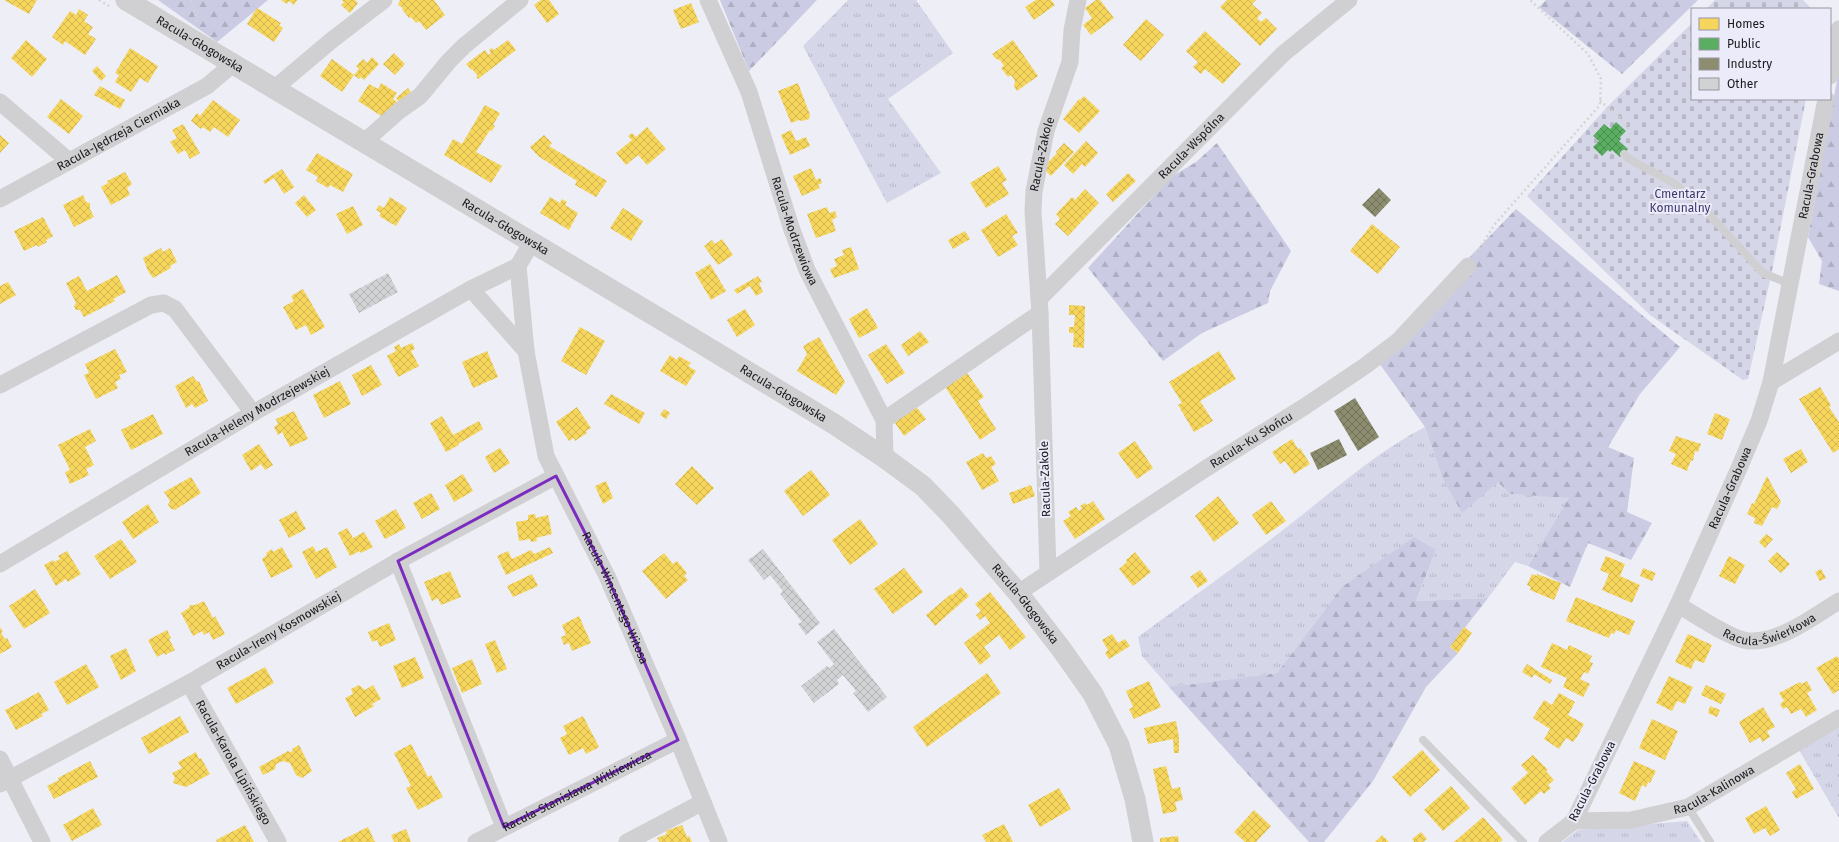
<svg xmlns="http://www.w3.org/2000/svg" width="1839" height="842" viewBox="0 0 1839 842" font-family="'Fira Sans',sans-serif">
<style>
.grass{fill:url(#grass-tufts)}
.forest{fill:url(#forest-firs)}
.cemetery{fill:url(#cemetery-stones)}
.homes{fill:url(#homes-cross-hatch)}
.public{fill:url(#public-cross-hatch)}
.industry{fill:url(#industry-cross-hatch)}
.building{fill:url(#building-cross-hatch)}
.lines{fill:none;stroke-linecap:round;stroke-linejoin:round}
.path{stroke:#d4d4d7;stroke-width:2.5;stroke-dasharray:2 3;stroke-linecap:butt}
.service{stroke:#d0d0d2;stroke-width:8}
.minor{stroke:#d0d0d2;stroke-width:17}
.tertiary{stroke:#d0d0d2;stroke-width:21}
.marked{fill:none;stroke:#7b2cbf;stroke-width:3;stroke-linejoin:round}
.labels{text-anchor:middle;stroke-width:4;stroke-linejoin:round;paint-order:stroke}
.street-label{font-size:12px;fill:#19191e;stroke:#ebebfa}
.park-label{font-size:12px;fill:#3e3a6c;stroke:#ebebfa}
</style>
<defs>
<pattern id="grass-tufts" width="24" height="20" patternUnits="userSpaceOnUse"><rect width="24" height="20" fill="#d6d6e9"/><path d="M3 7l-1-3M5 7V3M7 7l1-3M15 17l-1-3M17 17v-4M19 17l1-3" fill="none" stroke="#b7b7c7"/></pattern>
<pattern id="forest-firs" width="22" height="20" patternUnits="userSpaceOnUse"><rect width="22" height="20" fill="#cbcbe3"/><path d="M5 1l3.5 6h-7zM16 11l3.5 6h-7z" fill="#aeaec2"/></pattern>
<pattern id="cemetery-stones" width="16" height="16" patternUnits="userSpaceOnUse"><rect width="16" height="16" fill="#d6d6e9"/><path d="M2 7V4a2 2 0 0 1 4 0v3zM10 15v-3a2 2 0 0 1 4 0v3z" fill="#b7b7c7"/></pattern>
<pattern id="homes-cross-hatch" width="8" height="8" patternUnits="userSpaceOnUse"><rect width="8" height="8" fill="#f6d55c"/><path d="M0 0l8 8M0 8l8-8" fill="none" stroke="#d2b650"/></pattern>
<pattern id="public-cross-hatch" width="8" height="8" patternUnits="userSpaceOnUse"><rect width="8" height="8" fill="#5aae61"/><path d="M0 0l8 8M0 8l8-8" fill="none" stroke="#4a8d4f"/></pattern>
<pattern id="industry-cross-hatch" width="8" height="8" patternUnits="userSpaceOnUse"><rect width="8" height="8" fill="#8c8c6e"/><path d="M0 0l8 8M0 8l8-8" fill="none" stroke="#72725a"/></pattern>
<pattern id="building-cross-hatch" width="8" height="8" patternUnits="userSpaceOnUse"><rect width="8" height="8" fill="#d0d2d4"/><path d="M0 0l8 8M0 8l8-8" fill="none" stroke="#b2b4b6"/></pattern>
</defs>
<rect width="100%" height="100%" fill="#eeeef6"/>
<!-- grass -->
<path class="grass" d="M848,0h68l37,53 -65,46 53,74 -54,30 -84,-157z
M1425,427l17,50 56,4 12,13 60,3 -42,69 -13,-4 -27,36 -72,3 20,-51 -94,37 -65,86 -108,14 -27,-31 -4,-19c53,-39 107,-77 159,-118 41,-32 81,-68 128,-92z
M1839,724v94l-40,-68z
M1687,821l14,21h-139l16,-12z"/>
<!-- forest -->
<path class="forest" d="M158,0h110l-51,42z
M720,0h97l-68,71z
M1546,0h152l-76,74 -83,-67z
M1839,70v221l-20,-7 3,-23 -14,-24z
M1217,143l74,108 -21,40 -2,12 -66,30 -39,28 -75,-93 83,-91 25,-15z
M1516,209l164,138 -40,47 -32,53 26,11 -7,54 25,11 -21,37 -43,-17 -18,44 -42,-21 41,-68 -59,-4 -12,-12 -36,31 -20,-36 -17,-50 -51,-71z
M1414,537l22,13 -20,51 72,-3 -38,49 8,6 -32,34 -53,94 -49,61h-15l-140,-155 108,-14 65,-86z"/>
<!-- cemetery -->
<path class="cemetery" d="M1715,0h88l9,9h-106z
M1692,23v76h114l-35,177 -23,103 -5,1 -93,-65 -123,-119 80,-89z"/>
<!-- homes -->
<path class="homes" d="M4,0h33l-8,14z
M281,0h16l-3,5 -5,-4 -2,3z
M342,0h13l3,3 -8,10 -9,-8 3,-3z
M400,0h34l11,15 -19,15 -7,-9 -3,2 -5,-6 -2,1 -7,-9 1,-1 -5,-3z
M541,0h8l10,14 -12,9 -13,-18z
M1036,0h15l4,5 -21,15 -9,-13z
M1096,0h4l14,18 -23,17 -8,-10 9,-7 -7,-10z
M1227,0h29l-4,4 10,9 -5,5 4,4 5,-4 11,11 -17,17 -40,-39z
M691,3l8,19 -18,7 -8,-19z
M257,8l24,15 -2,2 4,3 -9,14 -27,-18z
M79,9l9,6 -4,6 9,6 -5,7 8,5 -11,16 -20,-14 -2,4 -11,-8 18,-26 6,4z
M1146,19l18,16 -23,26 -18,-16z
M1205,31l36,33 -18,20 -18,-15 -4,5 -8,-7 5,-5 -12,-11z
M26,40l21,19 -15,18 -21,-19z
M508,40l8,10 -38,29 -2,-2 2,-1 -6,-7 -1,1 -5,-6 19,-14 4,5 2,-2 -2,-3 3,-2 2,2z
M1013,40l25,36 -21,15 -3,-5 1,-5 -4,-6 -3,2 -7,-9 3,-2 -4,-6 -4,-1 -4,-5z
M130,48l28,18 -10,17 -8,-5 -9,14 -16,-10 4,-7 -4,-2z
M394,53l11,11 -10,11 -12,-11z
M372,57l7,7 -15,16 -3,-3 -2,2 -5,-4 5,-6 -3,-3 7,-7 4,4z
M332,59l22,16 -12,17 -22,-16z
M97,66l9,10 -5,5 -9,-10z
M381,83l16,10 -4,6 4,3 -11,17 -28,-18 11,-17 9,5z
M798,83l12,32 -1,4 -7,2 -3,-1 -8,3 -13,-32z
M100,86l25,14 -5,9 -26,-14z
M408,88l5,7 -12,10 -5,-7z
M1084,96l16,15 -21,22 -16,-14 16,-20 1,1z
M61,99l22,17 -14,18 -22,-17z
M213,100l27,20 -12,17 -14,-10 -4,5 -7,-5 -2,2 -10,-8 6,-8 3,3z
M485,105l15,8 -7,12 2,1 -3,5 -2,-1 -14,22 26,14 -11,17 -47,-28 9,-16 9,5z
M183,124l17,29 -10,6 -5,-9 -7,4 -8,-12 7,-4 -5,-8z
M647,127l19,22 -19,16 -9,-10 -12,10 -10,-12 16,-13 -4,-4 4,-3 4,4z
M791,130l5,11 10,-4 4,9 -20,9 -9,-20z
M0,135l9,8 -9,10z
M544,135l8,8 -3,3 58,35 -11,16 -21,-12 2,-4 -39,-25 -8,-9z
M1086,141l12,12 -13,14 -3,-3 -9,10 -9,-9z
M1064,143l10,9 -23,24 -8,-8 14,-15 -1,-1z
M317,153l36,21 -10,18 -13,-7 -2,3 -12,-7 2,-4 -12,-7z
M998,166l9,14 -5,3 7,11 -23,14 -16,-25z
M811,168l5,12 4,-2 2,5 -4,2 2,3 -18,8 -9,-20z
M282,169l12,18 -10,7 -10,-16 -9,6 -2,-3z
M125,172l7,12 -5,4 3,7 -19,10 -10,-18 7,-4 -1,-2z
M1128,173l8,8 -23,21 -7,-8z
M1085,189l14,14 -31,33 -13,-12 5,-5 -4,-5 16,-17 3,3z
M83,195l3,7 4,1v6l4,8 -20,10 -11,-22z
M304,195l12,15 -9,7 -12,-14z
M390,197l17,11 -11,18 -17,-10 2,-3 -5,-3 3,-5 5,3z
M550,197l10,6 2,-4 5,3 -2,3 13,8 -9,17 -29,-17z
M353,206l10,19 -16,9 -11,-20z
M827,207l2,6 6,-2 2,6 -5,3 4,11 -20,7 -9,-24z
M623,208l20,13 -12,20 -21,-13z
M1006,214l12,19 -6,3 6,9 -20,12 -17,-27z
M43,217l10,19 -7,4 1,2 -9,5 -1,-2 -13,6 -10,-20z
M1372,224l28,23 -22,27 -28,-23z
M965,231l5,8 -17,10 -5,-9z
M722,239l11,16 -15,10 -14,-19 8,-6 3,4z
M851,247l8,22 -25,9 -4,-9 7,-3 -3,-7 10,-4 -2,-5z
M161,248l2,4 7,-4 7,14 -7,4 1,2 -18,10 -5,-7 -5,-13z
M710,264l16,27 -15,9 -16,-27z
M117,275l9,17 -13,7 2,2 -31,16 -4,-7h-4l-2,-4 2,-3 -10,-20 13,-7 8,15z
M758,276l4,6 -3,1 4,9 -7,4 -6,-10 -13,8 -3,-4z
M8,282l8,13 -16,9v-18z
M303,289l22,38 -14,8 -5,-10 -10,5 -13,-23 11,-6 -3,-5z
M1069,305l16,1 -1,42 -11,-1 1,-14h-5v-6h5l1,-12h-6z
M867,308l11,20 -19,10 -10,-19z
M745,309l10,16 -18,12 -10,-17z
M580,327l25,14 -19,34 -25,-14z
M920,331l9,11 -21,14 -7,-11z
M819,337l26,45 -9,13 -39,-24 10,-17 -4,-8z
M412,343l3,6 -4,2 8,15 -21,11 -11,-21 9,-5 -2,-4 5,-3 2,4z
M886,344l19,29 -18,11 -19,-29z
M115,349l12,23 -8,3 2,4 -6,3 3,6 -22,11 -12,-24 5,-2 -4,-9z
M487,351l11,26 -25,11 -11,-26z
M1219,351l17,28 -36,22 13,20 -19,11 -16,-27 4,-2 -13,-21z
M670,355l7,5 2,-4 12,7 -3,3 8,5 -10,15 -26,-15z
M371,365l11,20 -20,11 -10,-21z
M965,370l19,27 -6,4 18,28 -16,11 -36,-55z
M193,376l4,6 2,-1 9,20 -13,7 -3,-4 -6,4 -11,-22z
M340,381l11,23 -27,14 -11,-23z
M1820,387l11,18 -2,2 10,15v27l-6,4 -34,-54z
M611,394l34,19 -6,11 -35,-20z
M914,404l12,15 -22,17 -11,-16z
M577,407l14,21 -5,3 1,2 -12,8 -1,-3 -5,3 -13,-19z
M664,409l6,4 -4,6 -6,-4z
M294,411l14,28 -18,8 -8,-15 -4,3 -4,-8 4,-3 -2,-5z
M1715,413l15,6 -8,21 -15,-6z
M153,414l10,20 -32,16 -10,-20z
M442,416l17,29 -13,7 -16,-29z
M479,421l4,8 -25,15 -5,-9z
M90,429l6,12 -11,6 9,18 -8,4 3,6 -19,9 -5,-12 5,-2 -12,-25z
M1676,436l25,8 -3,8 -3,-1 -2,10 -2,-1 -4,11 -16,-7 5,-10 -7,-3z
M1292,439l6,10 2,-1 10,16 -16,10 -9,-13 -5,3 -8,-12z
M1135,441l18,27 -16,11 -19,-26z
M259,444l14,21 -8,5 -4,-6 -10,7 -9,-16z
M500,448l10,15 -16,10 -9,-16z
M1801,449l7,13 -17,11 -8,-14z
M983,453l3,5 5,-2 5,8 -5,3 8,14 -17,9 -16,-28z
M692,466l22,22 -17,17 -22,-21z
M811,470l19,25 -27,21 -19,-25z
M463,474l10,17 -19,11 -9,-17z
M1767,476l14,26 -4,7 -5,-2 -10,19 -8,-3 1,-5 -8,-4 5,-11 2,1z
M191,477l10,16 -26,17 -5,-2 -2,-3 2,-4 -6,-9z
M606,481l7,17 -10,6 -8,-18z
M1031,485l4,11 -22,8 -4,-11z
M431,493l9,16 -18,10 -9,-16z
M1218,496l21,27 -25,19 -19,-26z
M1093,501l12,18 -30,20 -12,-18 8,-5 -3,-4 8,-5 3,4 3,-3 -2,-2 5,-3 2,2z
M1271,501l15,20 -20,14 -14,-20z
M148,504l11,18 -26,17 -11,-17z
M396,509l10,19 -21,11 -10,-18z
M296,511l10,18 -17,9 -10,-18z
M535,514l1,4 12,-3 4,19 -16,4 1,3 -6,1 -1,-3 -11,2 -3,-19 12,-2v-5z
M860,519l18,25 -28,21 -18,-25z
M347,528l6,10 11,-6 9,15 -12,6 -1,-2 -10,5 -12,-23z
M1766,534l7,5 -8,9 -6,-6z
M121,539l16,23 -27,17 -16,-23z
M313,546l3,6 11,-5 10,20 -21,12 -14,-27z
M282,547l11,20 -22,11 -9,-19 5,-4 -1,-2 6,-4 1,3z
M550,547l3,6 -47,22 -9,-19 11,-5 4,8 19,-9 3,4z
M67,551l14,23 -13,8 -2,-3 -10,7 -12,-21 9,-5 1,2 6,-3 -2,-3z
M1135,552l16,20 -18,14 -14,-17 8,-7 -1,-2z
M1777,552l13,12 -9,9 -13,-12z
M664,553l9,11 4,-3 10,12 -3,3 4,4 -22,19 -24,-28z
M1606,556l19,8 -5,12 20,9 -8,18 -30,-13 7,-16 -9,-4z
M1729,556l16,9 -10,19 -16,-8z
M904,568l19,24 -30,22 -19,-25z
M1643,568l13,5 -4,8 -12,-5z
M1821,569l5,9 -6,3 -5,-9z
M1200,570l8,11 -10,7 -8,-11z
M450,571l11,26 -20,8 -3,-7 -6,3 -8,-19z
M532,574l6,12 -25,11 -6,-11z
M1532,574l5,2v-2l24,9 -7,17 -24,-10 1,-3 -4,-2z
M961,587l8,9 -34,30 -9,-11 25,-21 1,1z
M35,589l15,24 -26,16 -15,-23z
M990,592l36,45 -16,13 -11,-15 -15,12 7,9 -11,9 -16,-22 26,-20 -5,-7 -5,4 -4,-5 5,-4 -6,-7z
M1576,597l59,24 -6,14 -13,-5 -2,4 -3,-1 -2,5 -43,-17z
M204,601l9,17 2,-2 10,18 -12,6 -4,-8 -5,3 -2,-4 -9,5 -12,-23 8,-5 1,-3h5z
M579,616l12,27 -19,8 -3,-8 -5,2 -3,-8 5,-2 -4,-10z
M389,623l7,17 -16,7 -3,-7 -5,2 -4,-10z
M0,627l3,5 -2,1 4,6 2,-1 5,9 -12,7z
M1464,627l8,6 -14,20 -8,-6z
M167,630l4,8 -2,1 6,11 -10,5 -1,-2 -7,4 -9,-17z
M1112,634l6,9 7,-4 5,7 -21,13 -4,-6 3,-3 -6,-10z
M1688,634l24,11 -8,18 -9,-3 -4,9 -16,-7z
M495,640l12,29 -10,4 -12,-29z
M1552,643l15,7 2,-5 23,11 -3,6 4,1 -5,11 -4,-2 -4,7 10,5 -7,13 -20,-10 4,-9 -26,-11z
M126,648l10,23 -15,9 -11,-24z
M1837,656l2,3v31l-6,4 -17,-26z
M415,657l9,21 -22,10 -9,-22z
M472,659l10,25 -20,9 -10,-25z
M86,664l13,23 -32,18 -13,-23z
M1527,664l25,16 -2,4 -16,-10 -2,4 -10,-6z
M265,667l9,16 -38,21 -9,-16z
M987,673l14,20 -74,54 -14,-20z
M1669,676l24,11 -8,17 -8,-3 -5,10 -16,-8z
M1149,681l12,26 -27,12 -5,-10 4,-2 -7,-16z
M1807,681l5,9 -5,3 10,17 -11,7 -5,-8 -10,5 -4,-7 -4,2 -3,-5 4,-3 -5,-8 21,-11 2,2z
M359,685l6,5 8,-5 8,14 -9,5 2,2 -19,11 -10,-19 8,-4 -2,-5z
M1706,685l20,9 -5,10 -20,-9z
M39,692l10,18 -8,4 2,2 -27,14 -11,-20z
M1559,693l16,9 -7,13 16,9 -7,13 -4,5 -7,-4 -7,11 -15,-10 6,-10 -17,-11 11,-18 8,5z
M1710,706l10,4 -3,7 -9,-4z
M1763,707l12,20 -8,4 3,6 -8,5 -2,-5 -10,6 -11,-21z
M180,716l9,16 -40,22 -8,-16z
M583,716l16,31 -13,7 -3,-6 -14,7 -9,-17 7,-4 -4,-8z
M1652,719l26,12 -13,29 -26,-12z
M1176,721l3,16v16h-5l-1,-14 -25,5 -4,-16z
M411,744l17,33 3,-2 12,22 -25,13 -12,-22 5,-2 -17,-33z
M299,745l13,26 -10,7 -6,-3 -6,-12 -7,-2 -7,3 -1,5 -12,6 -4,-8 29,-16 1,1 4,-1 -1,-2z
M1422,750l18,20 -30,27 -18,-20z
M196,752l3,7 2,-1 9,16 -24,13 -13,-4 2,-5 -3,-5 10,-5 -4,-6z
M1533,755l15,15 -2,1 8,9 -6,5 3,3 -7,6 -3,-3 -16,14 -14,-17 17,-15 -7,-8z
M90,761l8,16 -44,22 -7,-13 12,-6 -1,-2z
M1634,761l22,10 -6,12 -2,-1 -2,5 -4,-2 -7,16 -16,-8z
M1800,764l14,25 -18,10 -4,-7 4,-3 -10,-16z
M1166,766l6,23 8,-2 3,13 -8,2 2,9 -14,3 -10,-45z
M1451,786l19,22 -27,23 -19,-21z
M1059,788l12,21 -31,18 -12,-22z
M1766,806l14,24 -10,6 -5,-8 -11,6 -9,-16z
M93,808l9,17 -30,16 -9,-16z
M1254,810l17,16 -15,16h-11l-11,-10z
M1483,817l20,23 -3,2h-46z
M1004,824l9,18h-27l-4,-7z
M245,825l9,17h-37l-1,-2z
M682,825l5,12 2,-1 3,6h-33l-2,-4 10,-4 -1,-3z
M368,827l7,15h-37z
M406,829l5,13h-17l-3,-7z
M1421,832l6,7 -4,3h-9l-2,-3z
M1382,835l7,7h-14z
M1178,836l1,6h-19v-4z"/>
<!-- public -->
<path class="public" d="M1616,122l10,9 -6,6 1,2 -2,2 9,8 -8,8 -8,-7 -2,2 -2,-2 -6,6 -9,-9 6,-6 -6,-5 11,-12 6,5z"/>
<!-- industry -->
<path class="industry" d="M1379,188l12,12 -16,17 -13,-12z
M1355,398l24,39 -21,14 -24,-40z
M1339,439l8,16 -29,15 -8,-17z"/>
<!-- building -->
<path class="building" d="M388,273l10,19 -39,21 -10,-19z
M763,549l57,74 -14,12 -8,-11 4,-2 -22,-28 3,-3 -13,-16 -6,5 -16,-20z
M834,629l53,68 -19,15 -15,-19 3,-2 -13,-16 -6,5 2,4 -25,19 -13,-17 26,-20 2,2 5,-4 -17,-22z"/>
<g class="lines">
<!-- path -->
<path class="path" d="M99,0l10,6
M191,0l6,21
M1600,100c17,18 30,18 32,46
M1476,254l19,-30 105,-119 1,-26 -13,-25 -58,-54"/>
<!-- service -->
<path class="service" d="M1624,154l5,5 46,25 32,28 56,61 27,11
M1423,740l100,102
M1688,807l22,35"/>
<!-- minor -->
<g class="minor">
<path id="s1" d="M708,0l41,92 42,135 16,43 77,150 1,38"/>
<path d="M1830,76l9,-47"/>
<path d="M275,88l57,-48 52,-40"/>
<path d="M0,102l69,59"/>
<path d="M364,142l35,-31 21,-15 29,-35 15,-15 56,-46"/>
<path id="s2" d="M0,199l207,-113 26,-22"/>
<path id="s3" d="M532,242l-14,24 8,85 20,105 61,120 71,164 41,102"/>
<path d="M471,289l55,62"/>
<path id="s4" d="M1039,299l244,-245 66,-54"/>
<path d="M1771,382l68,-41"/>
<path d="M0,385l151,-80 13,-2 11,6 78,104"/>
<path d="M884,420l156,-107"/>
<path d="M398,561l106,266"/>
<path id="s5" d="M0,564l253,-151 218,-124 47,-23"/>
<path id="s6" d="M1048,572l-8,-259 -7,-102 1,-20 12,-60 24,-69 2,-32 6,-30"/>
<path id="s7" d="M1018,593l187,-124 99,-62 61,-41 33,-25 70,-75"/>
<path id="s8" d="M1678,605c17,9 53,35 71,36 31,2 65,-25 90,-40"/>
<path id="s9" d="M189,683l89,159"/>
<path d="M0,759l42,83"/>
<path id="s10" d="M0,784l189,-101 209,-122 158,-85"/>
<path id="s11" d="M1574,821l57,-1 57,-13 151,-89"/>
<path id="s12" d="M476,842l202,-102"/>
<path d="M627,842l76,-40"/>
<path id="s13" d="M1547,842l27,-21 104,-216 62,-139 19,-45 12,-39 55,-283"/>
</g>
<!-- tertiary -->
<path class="tertiary" id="s14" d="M126,0l566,338 142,86 51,34 38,28 28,29 67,78 44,57 31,44 26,51 16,54 8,43"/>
</g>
<!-- marked area -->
<path class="marked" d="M556,476l51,100 71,164 -174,87 -106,-266z"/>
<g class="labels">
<!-- street labels -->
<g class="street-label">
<text dy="4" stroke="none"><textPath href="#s14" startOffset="86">Racula-Głogowska</textPath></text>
<text dy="4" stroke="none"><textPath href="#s2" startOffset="135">Racula-Jędrzeja Cierniaka</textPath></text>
<text dy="4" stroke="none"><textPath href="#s4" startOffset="216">Racula-Wspólna</textPath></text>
<text dy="4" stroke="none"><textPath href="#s6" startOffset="419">Racula-Zakole</textPath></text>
<text dy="4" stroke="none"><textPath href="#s13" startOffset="726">Racula-Grabowa</textPath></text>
<text dy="4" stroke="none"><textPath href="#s14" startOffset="442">Racula-Głogowska</textPath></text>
<text dy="4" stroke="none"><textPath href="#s1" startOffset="247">Racula-Modrzewiowa</textPath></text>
<text dy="4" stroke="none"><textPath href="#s14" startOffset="766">Racula-Głogowska</textPath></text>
<text dy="4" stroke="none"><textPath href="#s5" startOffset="299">Racula-Heleny Modrzejewskiej</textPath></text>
<text dy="4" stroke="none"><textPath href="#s7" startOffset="279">Racula-Ku Słońcu</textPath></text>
<text transform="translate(1045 479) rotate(-92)" y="4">Racula-Zakole</text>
<text dy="4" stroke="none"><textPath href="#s13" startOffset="402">Racula-Grabowa</textPath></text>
<text dy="4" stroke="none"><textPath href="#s3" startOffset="378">Racula-Wincentego Witosa</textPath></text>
<text dy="4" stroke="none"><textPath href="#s14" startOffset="1090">Racula-Głogowska</textPath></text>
<text dy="4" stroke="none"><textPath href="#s8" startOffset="102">Racula-Świerkowa</textPath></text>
<text dy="4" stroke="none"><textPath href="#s10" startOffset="318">Racula-Ireny Kosmowskiej</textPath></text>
<text dy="4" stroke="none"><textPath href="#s9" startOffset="91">Racula-Karola Lipińskiego</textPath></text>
<text transform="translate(1592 781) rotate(-63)" y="4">Racula-Grabowa</text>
<text dy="4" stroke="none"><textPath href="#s11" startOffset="146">Racula-Kalinowa</textPath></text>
<text dy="4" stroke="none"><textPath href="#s12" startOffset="113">Racula-Stanisława Witkiewicza</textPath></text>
</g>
<!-- park labels -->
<g class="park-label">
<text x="1680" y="198">Cmentarz<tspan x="1680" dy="14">Komunalny</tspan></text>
</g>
</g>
<!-- legend -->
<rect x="1691" y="8" width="140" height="92" fill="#ebebfa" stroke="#9797a2"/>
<rect x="1699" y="18" width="20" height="12" fill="#f6d55c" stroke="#9797a2"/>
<text x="1727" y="28" font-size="12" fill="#19191e">Homes</text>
<rect x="1699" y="38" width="20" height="12" fill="#5aae61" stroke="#9797a2"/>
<text x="1727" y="48" font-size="12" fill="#19191e">Public</text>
<rect x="1699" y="58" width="20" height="12" fill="#8c8c6e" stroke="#9797a2"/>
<text x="1727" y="68" font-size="12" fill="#19191e">Industry</text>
<rect x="1699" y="78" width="20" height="12" fill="#d0d2d4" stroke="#9797a2"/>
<text x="1727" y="88" font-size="12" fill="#19191e">Other</text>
</svg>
